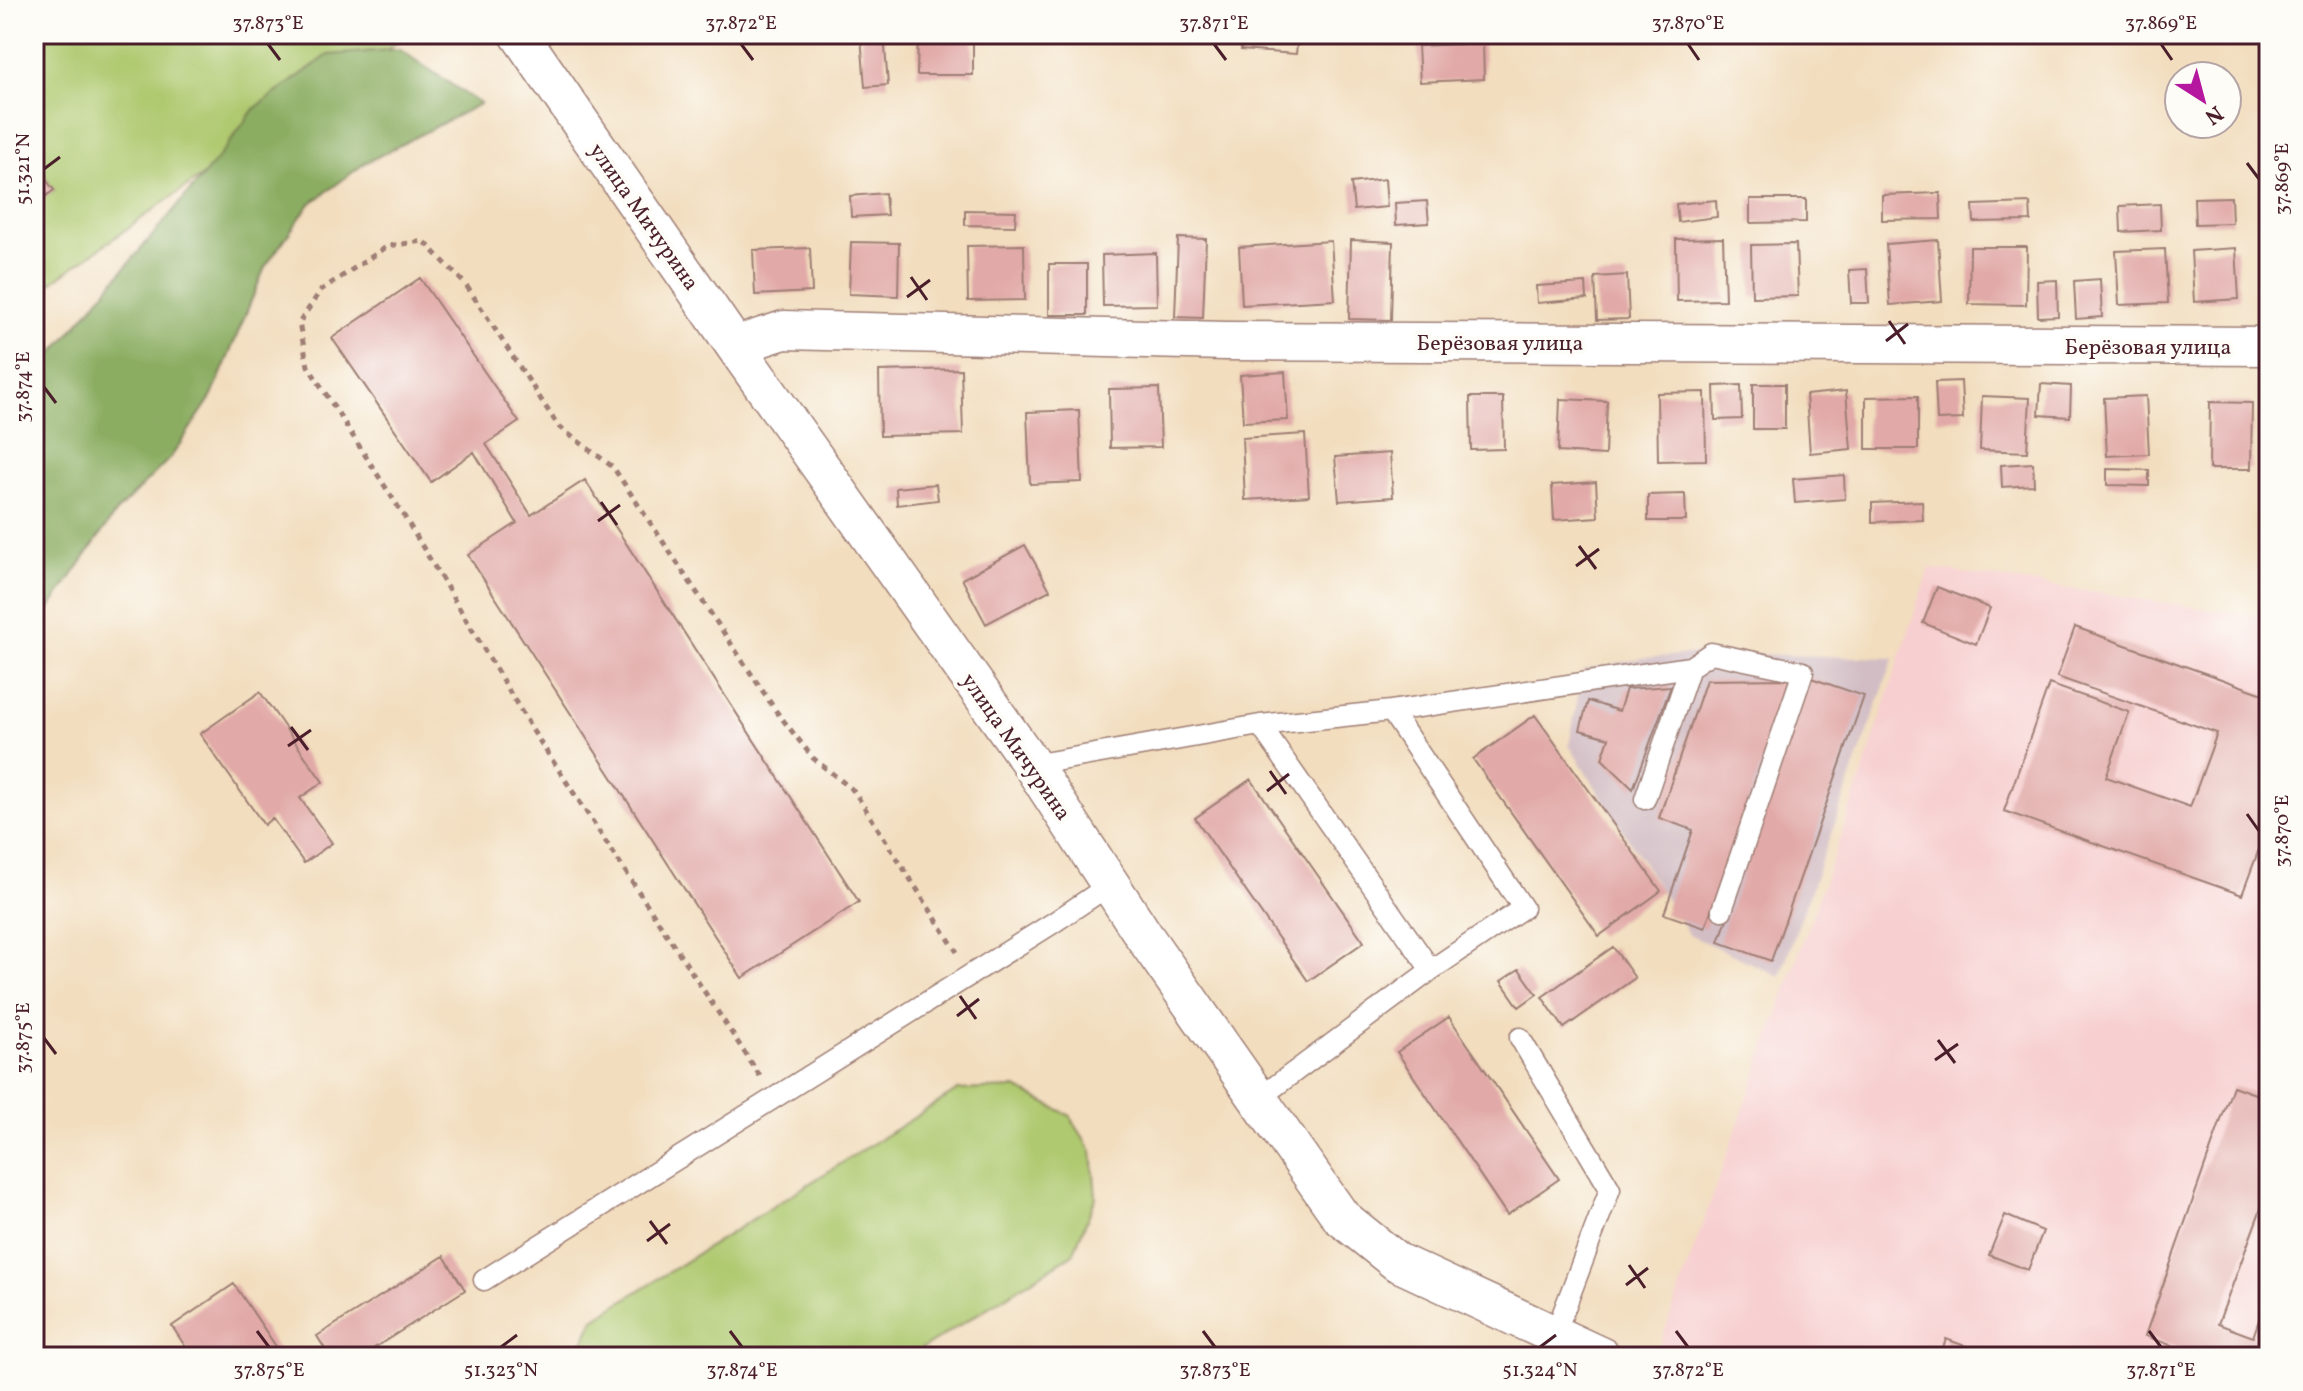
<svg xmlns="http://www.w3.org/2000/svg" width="2303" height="1391" viewBox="0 0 2303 1391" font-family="Vollkorn,serif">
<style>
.built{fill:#f7cfd0}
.industrial{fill:#d2bdc5}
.green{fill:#afc96f;stroke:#7c744d;stroke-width:2}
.forest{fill:#8bad62;stroke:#6a6646;stroke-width:2}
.building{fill:#e1a9a7}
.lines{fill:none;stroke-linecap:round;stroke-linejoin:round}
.service-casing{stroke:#9e7e74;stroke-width:23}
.minor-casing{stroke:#9e7e74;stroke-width:41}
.path{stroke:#9e7e74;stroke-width:5;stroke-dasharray:6 6;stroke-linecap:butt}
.service{stroke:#fff;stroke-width:20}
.minor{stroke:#fff;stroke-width:38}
.ticks{fill:none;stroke:#4a1f2b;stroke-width:3}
.labels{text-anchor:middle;stroke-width:8;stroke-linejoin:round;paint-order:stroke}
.street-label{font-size:22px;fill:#4a1f2b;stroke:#fdfcf7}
.neatline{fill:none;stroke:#4a1f2b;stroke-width:3}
.ticks-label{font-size:20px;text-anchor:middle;fill:#4a1f2b}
</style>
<rect width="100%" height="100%" fill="#fdfcf7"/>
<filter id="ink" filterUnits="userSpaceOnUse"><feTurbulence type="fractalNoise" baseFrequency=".0125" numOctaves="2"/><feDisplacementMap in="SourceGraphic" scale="16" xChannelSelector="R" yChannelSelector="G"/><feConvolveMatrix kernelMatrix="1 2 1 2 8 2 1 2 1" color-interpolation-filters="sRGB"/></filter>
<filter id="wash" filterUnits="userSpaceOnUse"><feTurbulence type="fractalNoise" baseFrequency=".006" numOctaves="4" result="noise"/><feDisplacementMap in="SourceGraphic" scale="32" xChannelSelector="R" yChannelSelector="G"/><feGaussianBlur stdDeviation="1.8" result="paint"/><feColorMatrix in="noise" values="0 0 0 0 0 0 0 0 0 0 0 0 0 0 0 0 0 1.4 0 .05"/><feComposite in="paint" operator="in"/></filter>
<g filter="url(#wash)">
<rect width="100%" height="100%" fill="#f2ddbe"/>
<!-- built -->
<path class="built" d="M1929,568l340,50v739h-582l-28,-10 201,-566z"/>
<!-- industrial -->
<path class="industrial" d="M1711,653l183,5 -114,318 -91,-41 -120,-190 14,-75 59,-12z"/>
<!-- green -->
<path class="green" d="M34,34h375l-246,169 -129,92v-90l20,-15 -20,-28z
M1016,1088l53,27 23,36 4,46 -23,57 -164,103h-333l18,-38 364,-229z"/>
<!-- forest -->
<path class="forest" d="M399,49l81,55 -115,59 -56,42 -44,62 -53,129 -41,61 -55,55 -82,119v-258l19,-20 165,-195 36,-49 74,-54z"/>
<g id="blocks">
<!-- building -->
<path class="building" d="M918,34h55v41h-56z
M1242,34h56l-2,20 -55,-4z
M884,35l4,50 -23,2 -4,-51z
M1483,43l1,36 -64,3 -2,-36z
M43,176l11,14 -20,15v-23z
M1385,179l2,28 -33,3 -3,-27z
M885,193l2,22 -36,2 -1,-21z
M1940,193l1,26 -59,1v-25z
M2231,197l1,26 -37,1 -1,-26z
M1750,199h56v23l-56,1z
M1716,200l1,17 -39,5 -2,-18z
M1427,201l2,22 -33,2 -1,-22z
M2030,203l1,18 -57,1 -1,-17z
M2160,204l1,26 -40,2 -1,-26z
M965,210l51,1 -1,15 -50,-1z
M1178,238l28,1 -3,79 -28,-1z
M1723,238l2,62 -48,1 -1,-62z
M1351,240l42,2 -2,78 -42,-1z
M1938,240l4,61 -52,4 -4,-61z
M1331,241l4,59 -93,5 -3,-58z
M851,242l48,1 -1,53 -49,-2z
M1796,244l2,52 -46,1 -1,-52z
M1024,245l1,55 -57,1 -1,-55z
M1970,247h57l-1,58 -57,-1z
M810,248l2,44 -57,3 -2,-45z
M2236,248l3,51 -45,3 -3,-51z
M2165,249l3,54 -49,2 -3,-54z
M1156,253l1,52 -54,1 -1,-51z
M1049,264h38v51h-38z
M1867,269l2,34h-18l-2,-33z
M1627,275l2,44 -32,1 -2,-43z
M420,278l99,144 -33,22 45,71 54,-35 274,422 -117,76 -274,-423 49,-32 -43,-71 -43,30 -99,-144z
M2100,279l2,38 -26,2 -2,-38z
M2057,280l1,36 -20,1 -1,-36z
M1586,283l1,16 -50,4 -1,-17z
M961,369l2,65 -83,2 -1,-65z
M1285,372l3,48 -45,2 -3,-47z
M1961,381l2,38 -26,1 -2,-38z
M1753,384h32v45h-32z
M2041,384l30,2 -1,31 -31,-2z
M1741,385l1,34 -27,1 -1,-34z
M1159,388l2,59 -51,1 -1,-59z
M1846,391l5,58 -41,4 -4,-58z
M1705,392l1,68 -48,1 -1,-68z
M1918,396v53h-52v-52z
M1982,396l48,2 -3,54 -47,-2z
M2146,396l3,58 -42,2 -3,-58z
M1470,397h33l1,52 -33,1z
M1560,399l47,2 -2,54 -47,-3z
M2210,402l42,1 -1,66h-42z
M1079,410l3,72 -52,2 -3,-72z
M1305,434l4,62 -64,4 -3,-62z
M1390,453l3,44 -54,4 -4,-44z
M2033,463l1,22 -32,2 -1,-22z
M2107,469l42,1v16l-42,-1z
M1844,475l1,24 -50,4 -2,-24z
M1596,482l2,35 -44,3 -2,-35z
M936,484l2,16 -41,5 -1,-17z
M1685,494l1,27h-38v-26z
M1922,501l1,19 -51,2v-19z
M1025,545l25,45 -64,34 -24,-45z
M1937,587l53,21 -14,36 -53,-21z
M2075,627l194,69v126l-27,73 -238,-84 45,-127 80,28 -23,65 84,30 27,-74 -160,-56z
M1811,678l53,18 -93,265 -52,-19z
M1790,679l-85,249 -41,-14 29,-84 -34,-12 47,-138z
M1671,686l-38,103 -31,-30 7,-21 -29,-8 8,-29 31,10 7,-22z
M260,692l63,90 -23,16 32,45 -28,20 -32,-45 -8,7 -64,-91z
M1535,715l126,176 -62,45 -126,-177z
M1251,779l113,163 -56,39 -113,-163z
M1613,947l22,31 -71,50 -22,-31z
M1519,969l18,25 -18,13 -18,-26z
M1449,1017l110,162 -52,36 -110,-163z
M2233,1086l36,13v88l-51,137 35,13 13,-37 3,1v56h-65l-59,-21z
M2005,1215l38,16 -15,39 -39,-15z
M444,1256l21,34 -105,67h-30l-13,-21z
M234,1284l49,73h-91l-20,-31z
M1946,1339l49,18h-55z"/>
</g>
</g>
<g filter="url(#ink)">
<use href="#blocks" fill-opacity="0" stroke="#9e7e74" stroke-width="2"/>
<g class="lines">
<defs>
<path id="service" d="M1260,725l171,245
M1032,765l228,-40 131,-14 299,-44 21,-14 92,19 -81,238
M1645,799l45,-132
M1520,1038l90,151 -55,145
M1258,1099l173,-129 92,-62 -132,-197
M484,1280l569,-357 58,-39"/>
<path id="minor" d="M519,34l216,312 297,419 112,171 197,281 56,45 205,95
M735,346l49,-16 442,11 1043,5"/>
</defs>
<!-- service casing -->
<use href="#service" class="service-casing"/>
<!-- minor casing -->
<use href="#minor" class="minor-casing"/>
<!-- path -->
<path class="path" d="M760,1076l-227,-345 -129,-215 -96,-150 -9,-43 22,-33 67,-44 36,-5 42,44 93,142 54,40 163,244 37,47 41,33 103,161"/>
<!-- service -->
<use href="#service" class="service"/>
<!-- minor -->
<use href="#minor" class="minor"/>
</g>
</g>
<!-- ticks -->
<path class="ticks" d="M268,44l12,16M741,44l12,16M1214,44l12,16M1688,44l11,16M2161,44l11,16M2247,163l12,16M44,169l16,-12M911,277l16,23M907,297l23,-17M1889,321l16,23M1886,341l22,-17M44,387l12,16M601,502l16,23M598,521l22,-16M1579,546l17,23M1576,566l23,-17M291,727l17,23M288,746l23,-16M1270,771l16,23M1267,791l22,-17M2247,814l12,17M960,996l16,23M957,1016l22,-17M44,1038l12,16M1938,1040l17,23M1935,1060l23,-16M650,1221l17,23M647,1241l23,-17M1629,1265l16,23M1626,1285l22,-17M257,1331l12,16M730,1331l12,16M1203,1331l12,16M1676,1331l12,16M2149,1331l12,16M501,1347l16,-12M1540,1347l16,-12"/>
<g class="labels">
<!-- street labels -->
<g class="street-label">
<text transform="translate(645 216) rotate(55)" y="8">улица Мичурина</text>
<text x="1500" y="350">Берёзовая улица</text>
<text x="2148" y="354">Берёзовая улица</text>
<text transform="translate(1017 746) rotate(55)" y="8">улица Мичурина</text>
</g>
</g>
<!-- margin -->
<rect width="2303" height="1391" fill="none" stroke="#fdfcf7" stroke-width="88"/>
<!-- north arrow -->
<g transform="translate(2203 100) rotate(144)"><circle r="38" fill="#fdfcf7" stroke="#b5a4a5" stroke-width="2"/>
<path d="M0-6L14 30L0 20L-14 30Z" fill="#b5179e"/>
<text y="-12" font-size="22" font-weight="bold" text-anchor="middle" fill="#4a1f2b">N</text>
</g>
<rect x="44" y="44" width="2215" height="1303" class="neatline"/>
<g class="ticks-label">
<text x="268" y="29">37.873°E</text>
<text x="741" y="29">37.872°E</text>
<text x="1214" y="29">37.871°E</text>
<text x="1688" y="29">37.870°E</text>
<text x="2161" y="29">37.869°E</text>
<text transform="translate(22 169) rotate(-90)" y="7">51.321°N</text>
<text transform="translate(2281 179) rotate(-90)" y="7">37.869°E</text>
<text transform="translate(22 387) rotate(-90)" y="7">37.874°E</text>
<text transform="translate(2281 831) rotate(-90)" y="7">37.870°E</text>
<text transform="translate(22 1038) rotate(-90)" y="7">37.875°E</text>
<text x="269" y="1376">37.875°E</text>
<text x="501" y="1376">51.323°N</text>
<text x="742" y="1376">37.874°E</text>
<text x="1215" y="1376">37.873°E</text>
<text x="1540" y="1376">51.324°N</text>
<text x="1688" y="1376">37.872°E</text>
<text x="2161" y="1376">37.871°E</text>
</g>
</svg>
